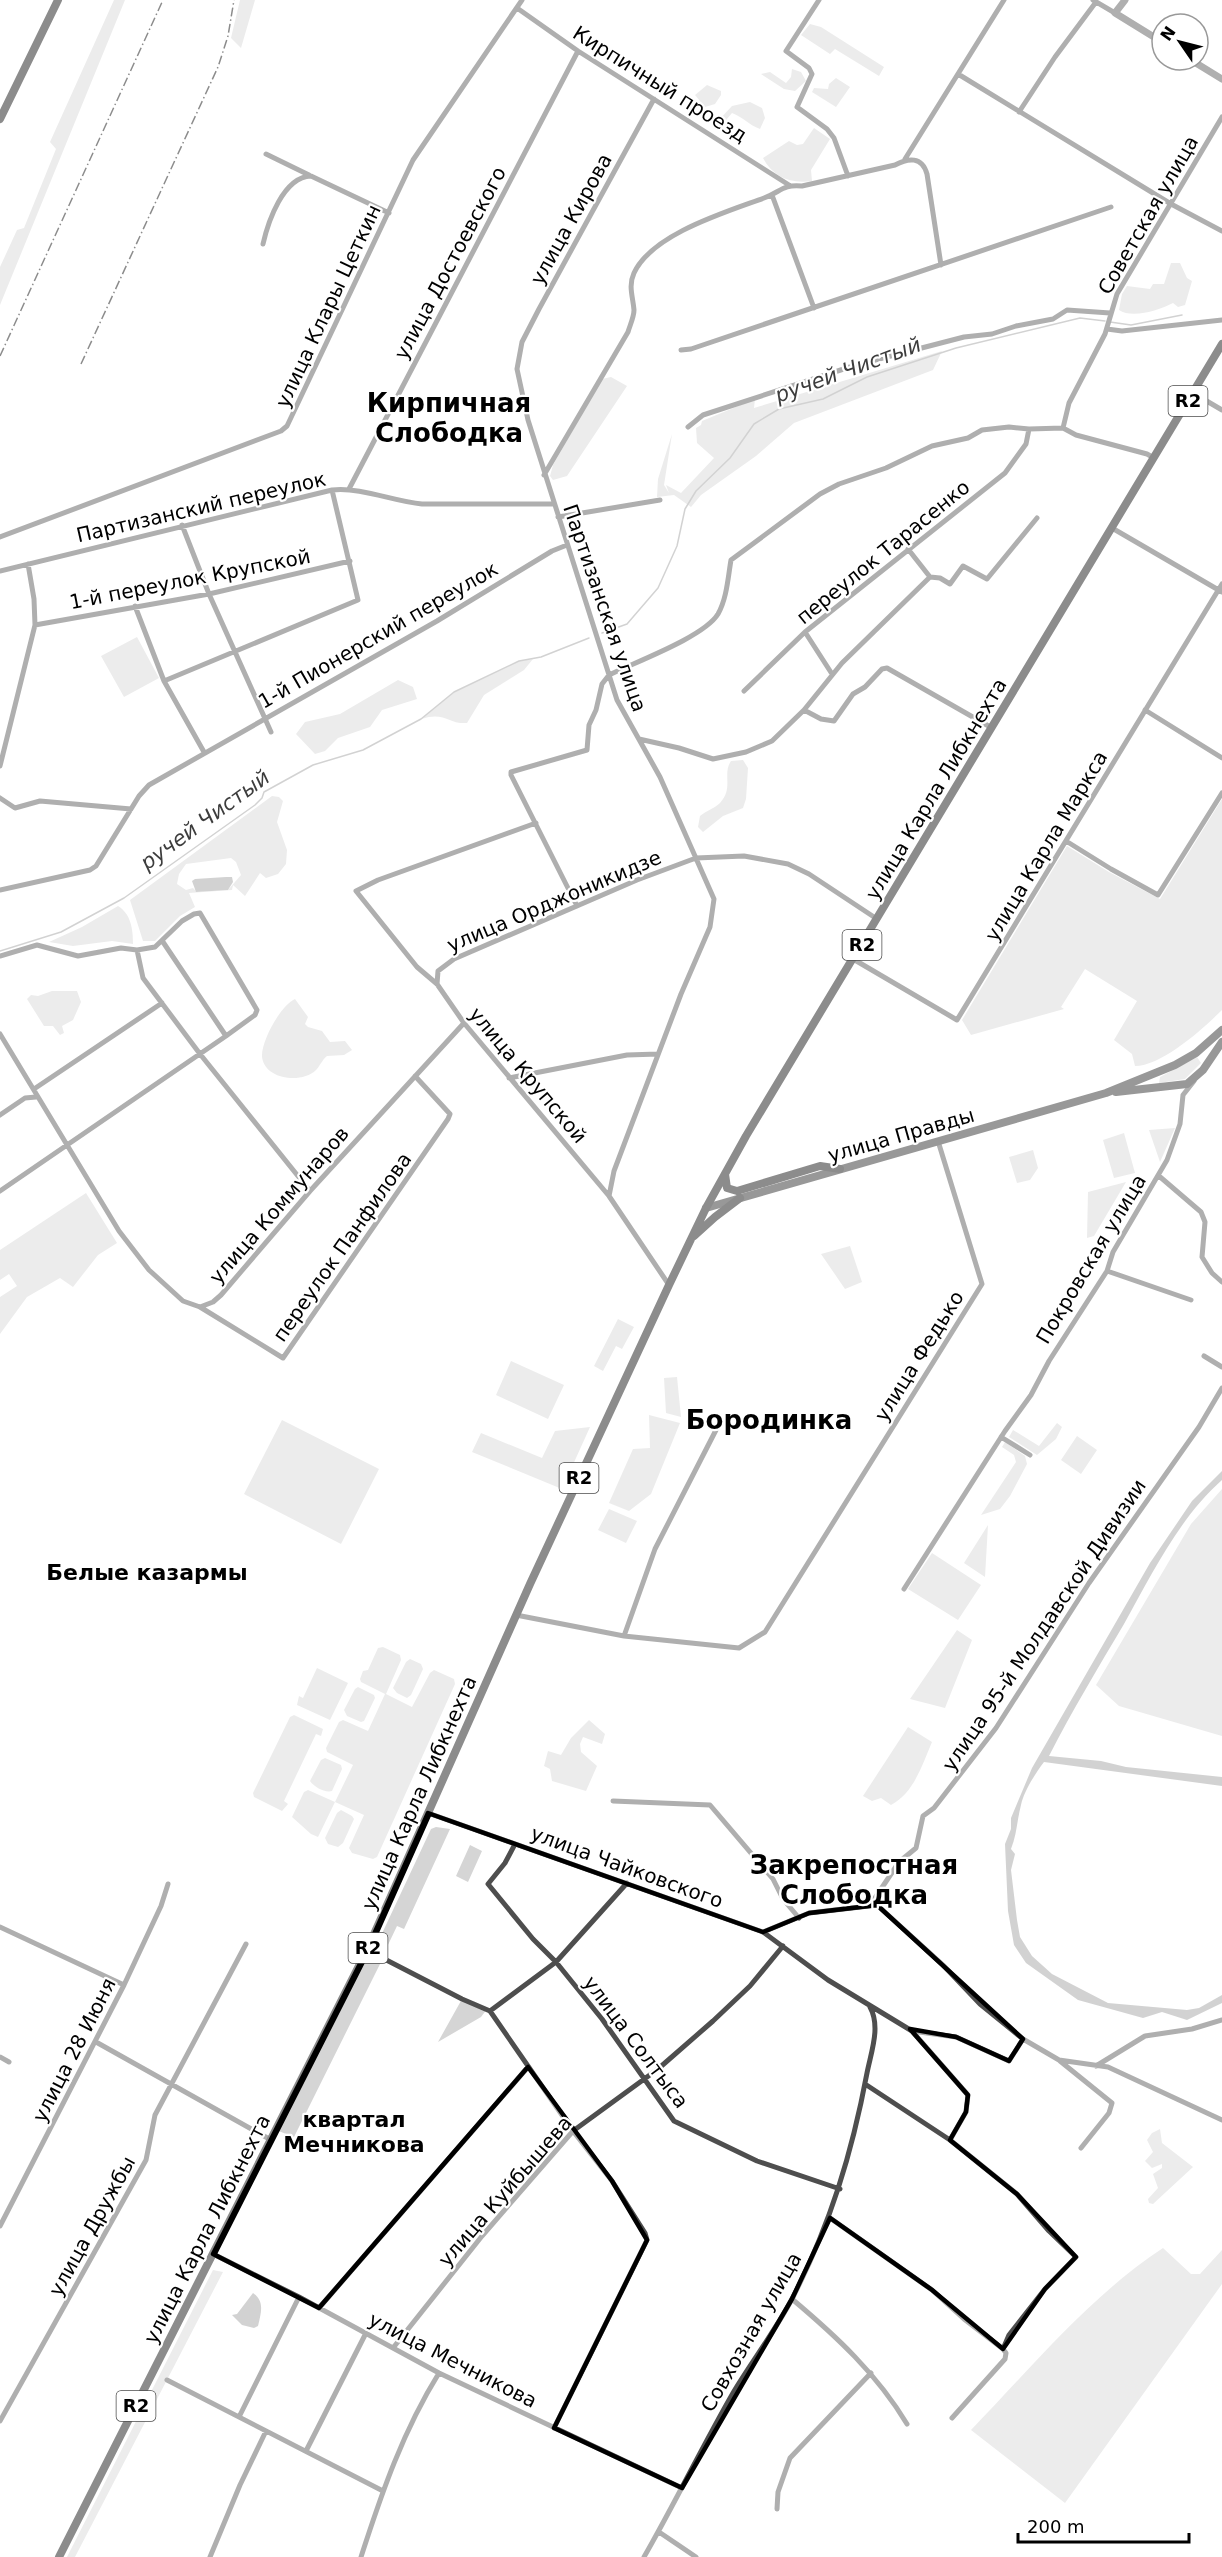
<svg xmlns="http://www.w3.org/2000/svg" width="1222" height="2557" viewBox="0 0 1222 2557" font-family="'DejaVu Sans',sans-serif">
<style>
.green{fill:#d5d5d5;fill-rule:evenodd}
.water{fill:#9c9c9c}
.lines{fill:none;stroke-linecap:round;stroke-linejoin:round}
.stream{stroke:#9c9c9c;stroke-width:1.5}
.minor{stroke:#4e4e4e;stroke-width:5}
.tertiary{stroke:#4e4e4e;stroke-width:7}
.secondary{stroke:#1b1b1b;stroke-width:8}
.primary{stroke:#000;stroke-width:8}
.rail{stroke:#000;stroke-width:1.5;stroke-dasharray:9 3 1.5 3;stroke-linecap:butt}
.marked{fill:none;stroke:#000;stroke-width:4.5;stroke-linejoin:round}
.labels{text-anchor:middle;stroke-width:4.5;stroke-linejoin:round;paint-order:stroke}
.shield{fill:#fff;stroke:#4c4c4c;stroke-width:1.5}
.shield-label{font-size:18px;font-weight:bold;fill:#000}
.street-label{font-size:20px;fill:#000;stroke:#fff}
.water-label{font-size:21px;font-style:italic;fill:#3d3d3d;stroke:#fff}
.quarter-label{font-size:22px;font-weight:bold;fill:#000;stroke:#fff}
.district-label{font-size:26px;font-weight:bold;fill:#000;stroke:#fff}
</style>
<rect width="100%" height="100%" fill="#fff"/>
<!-- green -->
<path class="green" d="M114,0h11l-125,305v-38l17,-37 7,-2 32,-79 -6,-7z
M240,0h15l-14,48 -10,-10z
M810,24l11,3 63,40 -5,9 -44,-27 -5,5 -29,-19z
M792,69l9,3 5,9 -11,10 -11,-2 -23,-15 9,-2 16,11 5,-6z
M836,78l14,9 -14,20 -24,-15 2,-4 14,1 1,-5z
M707,85l14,6v4l-6,9 -10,3 -10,-12z
M750,102l12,6 3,10 -5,11c-11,-4 -17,-12 -28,-16l-11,13 -3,-5 14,-15z
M814,128l16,11 -19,31 1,11c-22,3 -39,-4 -49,-23l26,-17 8,4 6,-1z
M1171,263h9l7,15 5,3 -7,24 -7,2 -5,-4c-13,7 -41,16 -54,7l3,-16 5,-8 23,3 3,-5h11z
M942,351l-9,19 -139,53 -38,33 -55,39 -10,12 -17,-12 -17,2 1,-18 14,-45 -8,51 5,8 -3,-8 15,8 33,-35 -17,-15 -1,-15 5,-3 1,-4 53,-22 -1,9z
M611,377l16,9 -60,90 -14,4 -3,-4 3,-11 49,-86z
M137,637l22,41 -35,19 -23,-41z
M533,659l-9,11 -40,25 -17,28c-20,1 -22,-12 -46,-4l33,-27 65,-31z
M398,680l15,7 4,12 -35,11 -12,17 -32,11 -13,13 -10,3 -19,-20 9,-12 35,-8z
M743,760l5,8 -2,31 -3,9 -20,8 -20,16 -5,-5 2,-11c6,-5 15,-8 20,-13 14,-15 2,-29 11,-42z
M272,796l7,1 4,4 -6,21 10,28 -1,14 -8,10 -12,4 -6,-5 -15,23 -12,-11 -1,5 -43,3 6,14 -15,9 -25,25h-12l-13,-41zM231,858l5,4 5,13 -13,15 -31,2 -4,-4 -7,2 -9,-6 2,-10 7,-10z
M1222,799v211c-18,18 -60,56 -87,56l-3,-12 -18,-14 23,-39 -52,-32 -24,38 3,2 -93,26 -9,-15 105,-174 42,26 51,27z
M118,906c13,8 15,23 15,38l-21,-3 -39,5 -24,-4 33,-15z
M52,991h25l4,11 -8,18 -11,6 2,7 -4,2 -7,-9h-9l-17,-27 4,-4 7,1z
M295,999l13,18 -3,7 3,3 14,4 8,11 15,-1 7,9 -8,5 -17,1c-5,4 -7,10 -11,14 -14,14 -51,10 -54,-13 -1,-16 19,-52 33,-58z
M1197,1057l4,6 -16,16 -26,4 1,-6z
M1175,1128l-15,34 -11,-32z
M1124,1133l11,40 -21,5 -11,-38z
M1033,1150l5,18 -8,12 -13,3 -8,-26z
M1126,1182l-32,54 -7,2 1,-46z
M86,1193l31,50 -19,12 -25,32 -13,-9 -33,19 -27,37v-37l17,-11 -8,-12 -9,6v-30z
M850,1246l12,36 -17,7 -24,-35z
M618,1319l16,8 -12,22 -6,-3 -13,25 -9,-5z
M511,1361l53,24 -16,34 -52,-24z
M677,1377l4,40 -15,-4 -2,-35z
M649,1415l31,8 -29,71 -22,17 -20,-8 24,-54 17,-1z
M282,1420l97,49 -38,75 -97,-50z
M1057,1423l5,4 -6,12 -19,16 -28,-18 4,-7 26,16z
M590,1427l-28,62 -90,-37 9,-19 61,25 13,-27z
M1077,1436l20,14 -16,24 -20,-14z
M1005,1442l20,14 2,8 -17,32 -10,13 -19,6 35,-53 -2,-7 -12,-8z
M1222,1489v247l-103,-30 -23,-21 95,-161z
M609,1509l28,12 -11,22 -28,-13z
M988,1525l-3,52 -21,-14z
M932,1553l49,32 -23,35 -50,-31z
M957,1630l15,10 -27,68 -35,-9z
M383,1647l17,8 1,5 -15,34 26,13 18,-34 4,-3 20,9 1,5 -78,173 -4,2 -21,-6 -3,-5 15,-33 -29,-13 -17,35 -7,-3 -19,-17 12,-25 4,-2 27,12 18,-37 -26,-13 -1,-4 13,-26 4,-2 25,11 17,-37 -24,-12 -1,-3 3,-8 5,-1 10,-22z
M410,1659l11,5 2,5 -12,26 -4,3 -10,-5 -4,-5 13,-26z
M317,1668l31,15 -18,37 -33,-15 2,-9 4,2z
M358,1687l16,8 1,3 -11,23 -3,1 -14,-6 -3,-6 11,-21z
M294,1715l29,14 -2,7 -5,-2 -32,67 4,3 -6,7 -28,-14 -1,-4 37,-76z
M589,1720l16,14 -3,10 -19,-7 -3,7 1,8 16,14 -11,25 -34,-10 -2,-12 -6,-3 4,-15 13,4 10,-17z
M908,1727l24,15c-10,23 -18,51 -41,63l-10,-7 -9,3 -9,-5z
M325,1758l16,7 1,4 -10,22c-7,2 -18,-4 -22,-10l11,-21z
M341,1810l11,6 2,3 -11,24 -5,4 -10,-3 -3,-6 12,-25z
M436,1827l14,2 -46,100 -7,-3 -10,21 -9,-5 53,-113z
M470,1845l12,6 -14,31 -12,-6z
M367,1950l16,8 -89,179 -18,-7z
M462,1999l25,10 -6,8 -43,25z
M1160,2129l2,14 31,24 -40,37 -4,-1 -1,-4 10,-11 -5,-14 9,-6v-4l-10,4 -7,-7 8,-9 -6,-12 5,-7z
M1163,2248l28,26h9l22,-24v34l-157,219 -94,-73c61,-63 119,-134 192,-182z
M213,2270l10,2 -148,285h-8z"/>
<!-- water -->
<path class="water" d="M226,877h6l1,5 -5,8 -32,2 -4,-11 3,-2z
M1222,1471v9c-43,38 -70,94 -98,144 -26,44 -52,87 -75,132l52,5 25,6 96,10v9l-178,-24c-9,12 -20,29 -23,43 -4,15 -4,29 -10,44l4,5 -4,16 6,50 3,17 12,19 20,18 56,29 79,7 12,-2 23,-13v8l-35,17 -25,-8 -19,6 -65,-18 -52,-37 -12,-18 -6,-34 -3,-67 6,-15v-11l21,-50 118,-205 42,-62z
M253,2293c12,8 8,20 5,33l-4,2 -12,-3 -10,-10 5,-1z"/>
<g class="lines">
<!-- stream -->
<path class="stream" d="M1110,322l21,3 51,-10
M602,633l25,-9 31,-36 19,-42 8,-37 11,-18 34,-33 24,-34 25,-15 44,-10 44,-22 89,-29 124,-30 25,3
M0,951l61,-19 63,-34 131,-93 7,-7 2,-6 49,-27 50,-15 58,-31 33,-27 65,-31 22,-4 48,-19"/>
<!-- minor -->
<path class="minor" d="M819,0l-33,51 23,17 3,6 -15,33 30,22 7,9 14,38
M1093,0l22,13
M517,8l61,43 211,134
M958,74l213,130 51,27
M1019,112l36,-55 41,-55
M266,154l43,21
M905,159l99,-159
M772,195l42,113
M263,244c5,-22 20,-67 48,-68l78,37
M1107,329l15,2 100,-11
M681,350l10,-1 420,-142
M1193,393l29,17
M688,427l15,-12 153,-50 108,-28 28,-3 24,-8 37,-7 14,-9 43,3
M1063,428l6,-25 36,-69 12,-40 105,-177
M544,475l84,-143c2,-7 6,-15 6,-22 -1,-13 -6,-24 0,-37 18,-39 92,-61 130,-75 17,-6 18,-14 38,-12l93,-21c13,-7 27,-9 32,9l14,91
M349,489l229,-438
M558,517l102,-17
M182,525l27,69 62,138
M1112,528l110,64
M0,537l281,-106 6,-5 126,-266 109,-160
M908,549l22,28
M0,571l332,-81c30,-3 60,11 90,14h132
M135,606l29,75 40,71
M35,625l174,-31 141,-33
M805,632l27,42
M164,681l194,-81 -26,-110
M744,691l61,-59 200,-159 21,-29 3,-15
M804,710l17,9 13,2 19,-27 12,-7 17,-18 5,-1 105,60
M1145,710l77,48
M639,739l40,9 34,11 33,-7 26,-11 32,-31 38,-47 88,-86 10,1 10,6 13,-18 24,13 50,-61
M0,766l35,-141 -1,-26 -6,-35
M0,798l15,10 25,-7 91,8
M536,823l-158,57 -22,11 61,76 20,17 27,39 145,173 60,89
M1066,841l45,28 47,26 64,-102
M0,890l90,-20 6,-4 43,-70 10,-11 288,-164 115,-70 15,-6
M577,906l-66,-131v-3l76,-22 2,-25 7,-15 6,-26 7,-9c26,-13 95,-38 109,-61 9,-16 10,-37 13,-54l89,-66 19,-10 47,-16 46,-22 36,-8 14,-8 27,-3 20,2 34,-1 13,7 71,19 7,4
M163,942l63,94
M137,950l6,28 57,76 110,137
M0,956l37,-11 41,11 43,-8 16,2 18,-3 27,-26 12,-7 6,-1 57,97 -2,5 -29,21 -226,155
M853,959l104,61 265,-436
M437,984l1,-13 16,-12 183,-79 59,-22 48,-2 44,8 21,10 68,45
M0,1034l119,197 30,39 34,31 17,6 13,-5 8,-7 89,-104 154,-168
M509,1078l118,-23 31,-1
M34,1089l128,-86
M0,1115l25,-17 11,-1
M1159,1176l42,36 4,10 -3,35 10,16 10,9
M609,1196l5,-25 67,-177 29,-67 4,-28 -54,-122 -43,-77 -89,-280 -11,-51 5,-27 17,-33 115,-210
M1107,1271l84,29
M200,1307l83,51 165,-239 2,-5 -35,-38
M1204,1356l18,11
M1001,1437l29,18
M904,1589l101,-158 26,-36 18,-34 58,-90 6,-19 54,-92 13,-36 3,-29 11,-14
M516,1615l108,21 115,12 26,-16 217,-348 -44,-143
M624,1636l31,-87 61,-119
M613,1801l97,4 63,74 10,20 16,19
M428,1813l335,119 65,48 84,51 44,6 53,24 14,-22
M515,1844l-10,19 -17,21 45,55 23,23 46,57 72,102 83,40 83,28
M871,1904l28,-42 17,-14 7,-32 11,-8 62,-80 93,-145 110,-156 23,-39
M0,1927l124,58
M763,1932l46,-19 68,-8 66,60 37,39 43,35 36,21 49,7 114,53
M367,1950l95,49 28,12
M490,2011l83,120 39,50 33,52 2,7 -93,188
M490,2011l66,-49 71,-79
M912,2031l56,64 -2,17 -16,28
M96,2042l175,98
M0,2057l9,5
M1060,2061l52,42 -3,10 -28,35
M1096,2066l49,-30 47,-7 30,-9
M865,2084l85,56 67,54 32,37 27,26 -31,32 -36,46 -6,14 3,4 -1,6 -53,59
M830,2218l102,72 32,29 39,30
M0,2226l124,-241 37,-79 7,-22
M213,2254l86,43 140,76 243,115
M792,2299c44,37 85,75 115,125
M319,2308l209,-241
M393,2348l89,-112 91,-105 85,-62 55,-48 37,-35 33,-40
M167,2380l216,111
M239,2417l60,-120
M0,2421l146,-261 9,-45 91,-171
M306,2451l60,-118
M777,2509l1,-17 12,-34 81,-85
M659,2532l37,25
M210,2557l30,-72 26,-54
M361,2557c21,-65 42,-126 78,-184
M644,2557c31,-54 58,-110 89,-164 19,-32 43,-63 60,-96 37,-72 59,-144 74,-224 4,-21 14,-46 3,-66"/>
<!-- tertiary -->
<path class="tertiary" d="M1125,0l-10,13 47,29
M1191,60l31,19"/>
<!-- secondary -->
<path class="secondary" d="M1116,1092l71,-8 16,-14 19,-28
M706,1208l400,-115 69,-28 21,-12 26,-23"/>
<!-- primary -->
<path class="primary" d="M0,119l58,-119
M725,1174l2,14 10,3 83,-25 20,3
M694,1236l21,-19 25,-19
M59,2557l308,-607 163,-366 139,-299 37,-77 40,-72 476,-792"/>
<!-- rail -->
<path class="rail" d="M0,356l163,-356
M81,364l137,-297 10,-31 6,-36"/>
</g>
<!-- marked area -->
<path d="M0 0H1222V2557H0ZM428,1813l335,119 46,-19 68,-8 146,134 -14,22 -53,-24 -46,-8 58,66 -2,17 -16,28 67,54 59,63 -31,32 -42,60 -71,-59 -102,-72 -38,81 -110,189 -128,-60 93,-188 -35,-59 -84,-114 -209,241 -106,-54 154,-304z" fill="#fff" fill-opacity=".55" fill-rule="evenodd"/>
<path class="marked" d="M428,1813l335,119 46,-19 68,-8 146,134 -14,22 -53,-24 -46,-8 58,66 -2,17 -16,28 67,54 59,63 -31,32 -42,60 -71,-59 -102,-72 -38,81 -110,189 -128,-60 93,-188 -35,-59 -84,-114 -209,241 -106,-54 154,-304z"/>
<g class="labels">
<!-- shield labels -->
<g class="shield">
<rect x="1168.5" y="386" width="39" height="30" rx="4.5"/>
<rect x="842.5" y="930" width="39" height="30" rx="4.5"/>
<rect x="559.5" y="1463" width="39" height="30" rx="4.5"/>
<rect x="348.5" y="1933" width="39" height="30" rx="4.5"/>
<rect x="116.5" y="2391" width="39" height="30" rx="4.5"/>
</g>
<g class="shield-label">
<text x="1188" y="407">R2</text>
<text x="862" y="951">R2</text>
<text x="579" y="1484">R2</text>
<text x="368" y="1954">R2</text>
<text x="136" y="2412">R2</text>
</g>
<!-- street labels -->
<g class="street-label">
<text transform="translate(660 84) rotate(32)" y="7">Кирпичный проезд</text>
<text transform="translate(1148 215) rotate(-60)" y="7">Советская улица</text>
<text transform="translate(571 219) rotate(-61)" y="7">улица Кирова</text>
<text transform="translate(450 263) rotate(-62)" y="7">улица Достоевского</text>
<text transform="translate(328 306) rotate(-65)" y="7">улица Клары Цеткин</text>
<text transform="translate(201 507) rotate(-13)" y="7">Партизанский переулок</text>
<text transform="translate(883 552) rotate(-39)" y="7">переулок Тарасенко</text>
<text transform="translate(190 579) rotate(-11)" y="7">1-й переулок Крупской</text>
<text transform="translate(605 608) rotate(71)" y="7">Партизанская улица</text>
<text transform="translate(378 635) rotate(-30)" y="7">1-й Пионерский переулок</text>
<text transform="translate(936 789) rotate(-59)" y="7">улица Карла Либкнехта</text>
<text transform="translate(1046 846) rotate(-59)" y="7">улица Карла Маркса</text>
<text transform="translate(554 901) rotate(-23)" y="7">улица Орджоникидзе</text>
<text transform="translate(528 1075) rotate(50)" y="7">улица Крупской</text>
<text transform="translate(901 1135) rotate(-16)" y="7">улица Правды</text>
<text transform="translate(279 1205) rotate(-49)" y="7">улица Коммунаров</text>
<text transform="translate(342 1247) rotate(-55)" y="7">переулок Панфилова</text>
<text transform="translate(1091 1259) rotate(-59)" y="7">Покровская улица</text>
<text transform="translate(919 1356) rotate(-58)" y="7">улица Федько</text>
<text transform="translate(1044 1625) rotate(-56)" y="7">улица 95-й Молдавской Дивизии</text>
<text transform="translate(419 1793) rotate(-66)" y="7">улица Карла Либкнехта</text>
<text transform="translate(627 1867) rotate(20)" y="7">улица Чайковского</text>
<text transform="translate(636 2042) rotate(53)" y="7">улица Солтыса</text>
<text transform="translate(74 2050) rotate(-63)" y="7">улица 28 Июня</text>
<text transform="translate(505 2191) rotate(-49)" y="7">улица Куйбышева</text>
<text transform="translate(92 2226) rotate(-61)" y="7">улица Дружбы</text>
<text transform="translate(207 2229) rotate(-63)" y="7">улица Карла Либкнехта</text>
<text transform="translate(751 2332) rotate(-60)" y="7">Совхозная улица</text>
<text transform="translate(453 2360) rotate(27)" y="7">улица Мечникова</text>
</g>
<!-- water labels -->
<g class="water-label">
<text transform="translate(848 370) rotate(-20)" y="7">ручей Чистый</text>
<text transform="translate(205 820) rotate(-36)" y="7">ручей Чистый</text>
</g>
<!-- quarter labels -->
<g class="quarter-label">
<text x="147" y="1580">Белые казармы</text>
<text x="354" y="2127">квартал<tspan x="354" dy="25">Мечникова</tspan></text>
</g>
<!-- district labels -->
<g class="district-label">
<text x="449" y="412">Кирпичная<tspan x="449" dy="30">Слободка</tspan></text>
<text x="769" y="1429">Бородинка</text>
<text x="854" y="1874">Закрепостная<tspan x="854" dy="30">Слободка</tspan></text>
</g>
</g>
<!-- north arrow -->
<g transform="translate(1180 42) rotate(305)"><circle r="28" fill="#ffffff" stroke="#999999" stroke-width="1.5"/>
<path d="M0-4.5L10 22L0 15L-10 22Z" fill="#000000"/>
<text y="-9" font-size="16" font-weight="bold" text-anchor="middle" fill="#000000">N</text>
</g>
<!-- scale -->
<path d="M1018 2533v9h171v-9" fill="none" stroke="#000000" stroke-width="3"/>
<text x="1027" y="2533" font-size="18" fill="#000000" stroke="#ffffff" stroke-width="4.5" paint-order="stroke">200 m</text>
</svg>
